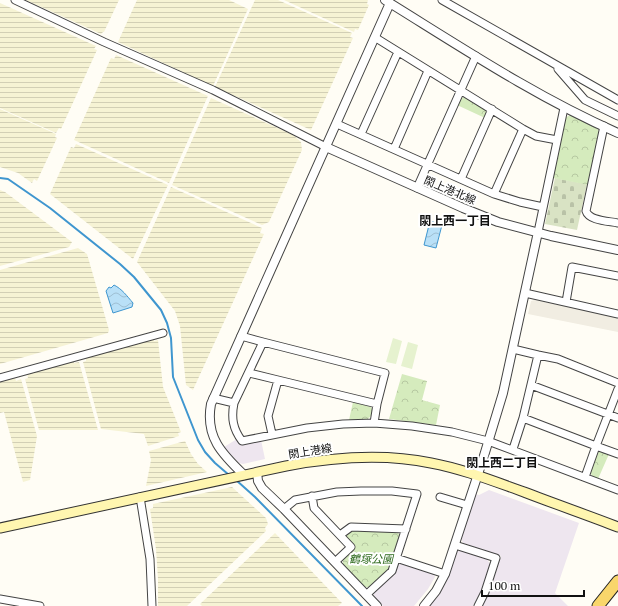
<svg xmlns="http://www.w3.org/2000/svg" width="618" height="606" viewBox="0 0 618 606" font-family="'PT Serif','Noto Sans JP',serif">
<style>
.industrial{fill:#eee6ef}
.farmland{fill:url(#farmland-rules)}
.cemetery{fill:url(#cemetery-stones)}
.park{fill:url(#park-crowns)}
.pitch{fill:#e6f2cf}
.plaza{fill:#f1ede2}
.water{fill:url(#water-waves);stroke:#3f96cf}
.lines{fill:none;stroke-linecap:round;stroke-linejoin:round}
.stream{stroke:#3f96cf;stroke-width:2}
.minor-casing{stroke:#444;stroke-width:9}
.tertiary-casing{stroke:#444;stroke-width:10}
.secondary-casing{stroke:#333;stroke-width:11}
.primary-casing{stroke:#222;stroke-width:13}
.minor{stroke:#fff;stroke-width:7}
.tertiary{stroke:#fff;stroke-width:8}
.secondary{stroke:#fff6b0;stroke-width:9}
.primary{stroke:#f9d66b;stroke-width:11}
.labels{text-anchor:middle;stroke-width:4;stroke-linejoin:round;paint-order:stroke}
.street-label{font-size:11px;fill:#111;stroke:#fff}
.park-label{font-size:11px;font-style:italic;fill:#2f6b1f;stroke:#fff}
.neighbourhood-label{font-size:12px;font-weight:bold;fill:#111;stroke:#fff}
</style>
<defs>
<pattern id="farmland-rules" width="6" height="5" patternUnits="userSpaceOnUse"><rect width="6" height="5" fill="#f6f3d4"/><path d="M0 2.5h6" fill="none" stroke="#d2cfb5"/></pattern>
<pattern id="cemetery-stones" width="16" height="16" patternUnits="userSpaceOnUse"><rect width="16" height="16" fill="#d9e3c4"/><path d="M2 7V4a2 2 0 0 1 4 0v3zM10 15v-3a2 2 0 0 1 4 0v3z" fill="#b9c2a7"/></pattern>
<pattern id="park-crowns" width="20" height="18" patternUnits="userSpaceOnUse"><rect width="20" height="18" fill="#d5ebbd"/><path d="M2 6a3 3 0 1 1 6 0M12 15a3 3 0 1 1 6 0" fill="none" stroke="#b6c8a1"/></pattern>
<pattern id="water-waves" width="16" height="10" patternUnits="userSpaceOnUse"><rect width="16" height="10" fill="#b9e0f7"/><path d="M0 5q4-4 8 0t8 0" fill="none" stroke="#9ebfd3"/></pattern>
</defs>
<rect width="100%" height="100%" fill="#fffdf5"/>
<!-- industrial -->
<path class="industrial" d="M237,439l24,1 4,19 -22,5 -4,-1 -15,-16z
M489,490l90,33 -24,70 13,13h-86l8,-16 11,-34 -38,-13 -2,-5 14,-44 4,1z
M459,550l28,9 3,5 -9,27 -8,15h-45l27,-54z
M402,563l31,9 2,5 -7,12 -14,17h-31l-9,-9v-6l23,-26z"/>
<!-- farmland -->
<path class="farmland" d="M26,0h93l-15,32h-1l-2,2z
M137,0h92l19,9 -35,77 -95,-44z
M255,0h23l74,33 -2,4 3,1 -42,92 -96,-43z
M284,0h84l-1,4 2,1 -11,25 -3,-1 -1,3z
M0,3l96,43 -2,3 3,1 -36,79 -2,-1 -3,5 -56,-25z
M116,55l92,41 -39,87 -95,-43 37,-82 3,1z
M211,98l82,37 8,7 1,8 -33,72 -7,3 -90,-40z
M0,109l56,25 -1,3 2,1 -20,43 -3,-2 -2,4 -14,-10 -18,-6z
M76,144l92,41 -35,74 -83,-65 21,-47 3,1z
M171,187l91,41 -2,5 4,1 -71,156 -7,-5 -6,-59 -5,-15 -38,-49z
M0,190l5,2 67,50 -3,5 -69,19z
M78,248l9,6 22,76 -1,3 -108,31v-94z
M154,338v3l4,-1 5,47 18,45 -3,1 1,3 -31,10 -4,-12 -43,-5 -18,-67 3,-1v-3z
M74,361v2l5,-1 19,68h-59l-14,-51 3,-1 -1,-4z
M15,378l1,3 5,-2 16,57 -7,44 -7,2 -19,-70 -4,1v-31z
M185,441l6,13 7,10 9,8 -61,14 5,-26 -2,-9z
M232,487l34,31 2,6 -3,4 1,3 -79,75h-29v-27l-2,-30 -6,-40 3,-1v-4z
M275,533l67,70 -4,3h-136l-2,-2z"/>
<!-- cemetery -->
<path class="cemetery" d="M555,178l32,6 -10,46 -32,-6z"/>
<!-- park -->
<path class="park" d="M465,97l20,12 2,5 -2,4 -28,-13 4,-7z
M570,115l27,13 3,5 -11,52 -36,-7 12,-60z
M402,374l25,7 -5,19 18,5 -4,20 -47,-6z
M353,402l18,5 2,4c-4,13 -13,9 -24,9z
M601,451l8,3 -11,25 -6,-3 -2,-5 7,-18z
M351,530l45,1 4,4 -12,34 -18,18h-5l-22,-23v-5l12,-12 -8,-9v-4z"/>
<!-- pitch -->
<path class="pitch" d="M393,338l9,3 -6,23 -10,-2z
M408,342l10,3 -6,24 -11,-3z"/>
<!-- plaza -->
<path class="plaza" d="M535,300l83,17v15l-90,-18 3,-13z"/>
<!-- water -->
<path class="water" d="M430,221l12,4 -6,23 -12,-3z
M114,285c8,4 13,11 19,18l-1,4 -19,6 -7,-22 3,-4 2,1z"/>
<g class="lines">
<!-- stream -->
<path class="stream" d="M0,178l8,1 42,29 70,56 14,13 27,33 6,13 4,15 2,39 25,63 7,12 10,11 14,12
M236,480l19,17 107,109"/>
<defs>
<path id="minor" d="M15,0l89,42 109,48 113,57
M442,0l176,100
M376,38l147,91 13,7 21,4
M558,69l27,31 33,16
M337,124l157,70 26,8 23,5
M604,126l-18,85c3,10 23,10 32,12
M361,134l37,-82
M394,149l34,-78
M461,179l31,-70
M417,188l59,-132
M494,194l29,-65
M538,232l26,-124
M525,293l93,21
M566,302l6,-35 46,9
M241,336l22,6 -29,61c-3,15 -1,26 8,38l65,-13 36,-4 31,-1 38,3 40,6 36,9 130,49
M263,342l122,31 -8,31
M513,349l25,6 -15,63 73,28 22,-57
M538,355l20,4 60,24
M249,373l29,7 -10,36 4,18
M0,378l163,-45
M278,380l99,24 -3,19
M531,385l87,33
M213,398l21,5
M513,449l10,-31
M585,477l11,-31 22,8
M312,496l2,12 37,39 -16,15
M140,497l10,62 2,47
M440,497l27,8
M284,509l11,-9 42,-8 24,-1h31l25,3 -25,77 -26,24
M340,535l11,-8 55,2
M455,545l41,13 -11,34 -7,14
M396,558l49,16
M0,599l40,7"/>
<path id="tertiary" d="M385,0c76,47 151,97 233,133
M326,147l137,61 35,14 53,14 67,14
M257,472l1,9 4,7 22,21 93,97
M244,475c-22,-21 -39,-38 -33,-71l179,-401
M424,606l12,-15 9,-17 38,-115 20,-66 35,-161"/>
<path id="secondary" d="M0,528l286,-62c48,-9 97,-13 145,-3 32,6 62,18 93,29 31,12 63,23 94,35"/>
<path id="primary" d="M598,606l20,-25"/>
</defs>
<!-- minor casing -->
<use href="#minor" class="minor-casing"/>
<!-- tertiary casing -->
<use href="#tertiary" class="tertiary-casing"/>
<!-- secondary casing -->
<use href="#secondary" class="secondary-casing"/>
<!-- primary casing -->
<use href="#primary" class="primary-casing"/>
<!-- minor -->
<use href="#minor" class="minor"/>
<!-- tertiary -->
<use href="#tertiary" class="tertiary"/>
<!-- secondary -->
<use href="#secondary" class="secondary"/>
<!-- primary -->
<use href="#primary" class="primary"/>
</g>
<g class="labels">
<!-- street labels -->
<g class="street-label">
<text transform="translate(450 190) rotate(23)" y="4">閖上港北線</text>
<text transform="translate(310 451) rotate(-9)" y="4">閖上港線</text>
</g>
<!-- park labels -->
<g class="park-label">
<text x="371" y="563">鶴塚公園</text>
</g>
<!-- neighbourhood labels -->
<g class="neighbourhood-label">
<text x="455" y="225">閖上西一丁目</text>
<text x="502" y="467">閖上西二丁目</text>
</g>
</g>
<!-- scale -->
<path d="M482 590v6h102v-6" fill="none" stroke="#111111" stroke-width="2"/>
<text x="488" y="590" font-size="12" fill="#111111" stroke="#ffffff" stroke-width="3" paint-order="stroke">100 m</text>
</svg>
